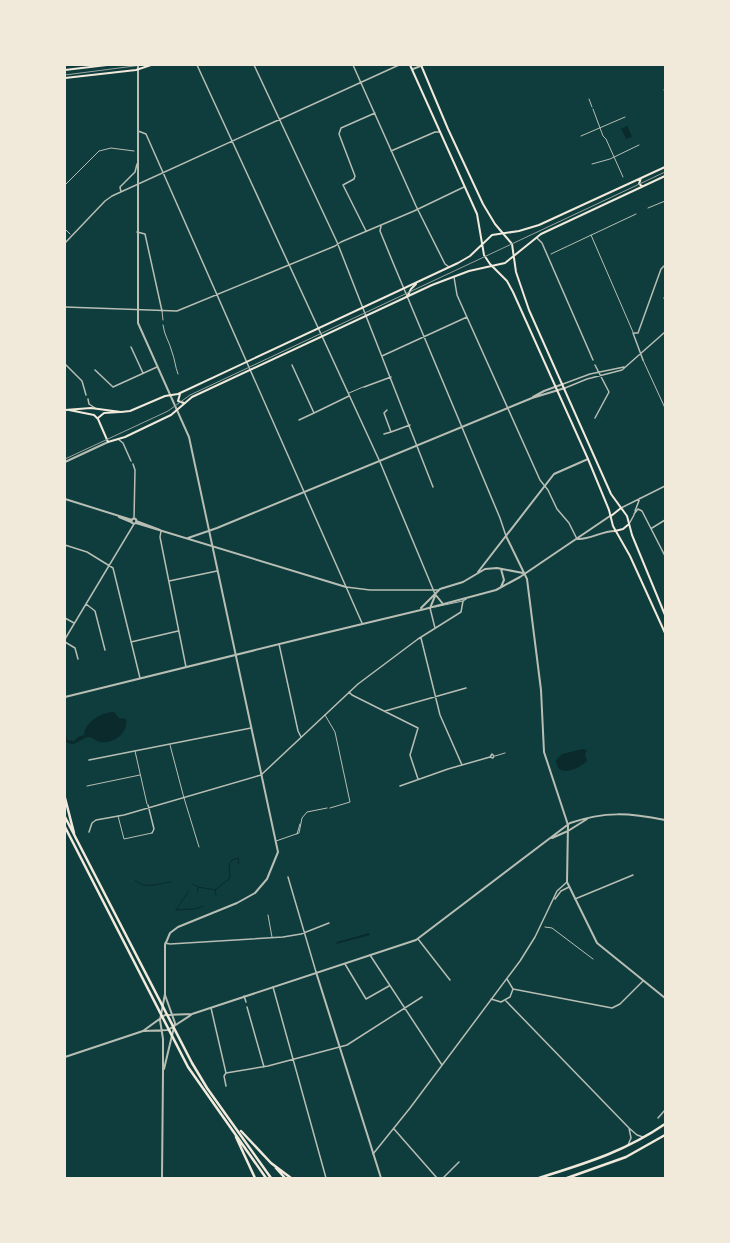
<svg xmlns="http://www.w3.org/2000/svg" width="730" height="1243" viewBox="0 0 730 1243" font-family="Barlow,sans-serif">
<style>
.water{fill:#0a2a2b}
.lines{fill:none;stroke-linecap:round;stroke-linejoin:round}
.stream{stroke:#0a2a2b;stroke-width:1}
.service{stroke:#b8beb3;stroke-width:1}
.pedestrian{stroke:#b8beb3;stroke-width:1}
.minor{stroke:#b8beb3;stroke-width:1.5}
.tertiary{stroke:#b8beb3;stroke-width:2}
.secondary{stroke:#f1e9da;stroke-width:2}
.primary{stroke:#f1e9da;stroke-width:2.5}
.tram{stroke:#97a49c;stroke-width:1}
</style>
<rect width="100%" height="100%" fill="#0f3d3e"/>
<!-- water -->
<path class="water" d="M627,125l5,12 -6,2 -5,-11h3z
M114,712l5,6 7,1c3,13 -12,25 -26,23 -4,-1 -7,-4 -11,-5 -9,1 -15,12 -24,4l1,-8 1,7 7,1 4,-4 6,-2c1,-13 17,-23 30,-23z
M582,749l5,1 -2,4 2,7c-8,8 -30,18 -31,-1l6,-6z
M369,933l1,2 -34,9 1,-2z"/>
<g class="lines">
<!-- stream -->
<path class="stream" d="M65,729l1,4 -1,3
M135,880c9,10 24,3 36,2
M193,884l5,3 17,3 1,5
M215,890l15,-12 -1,-13 3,-5 6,-2 1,6
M197,892l1,-4
M176,910l19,-1 9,-3
M176,910l13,-19"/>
<!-- service -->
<path class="service" d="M664,90l1,2
M65,185l34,-34 12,-3 23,3
M65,229l5,5
M162,311l1,9
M163,325c1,10 7,18 9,27 3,8 3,14 6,22
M349,393l14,-6
M435,607l28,-6
M325,715l10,17 15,70 -20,6
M495,756l10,-3
M184,798l15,49
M297,834l3,-10
M276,841l23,-8 3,-15 5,-6 20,-4
M268,915l4,22"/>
<!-- pedestrian -->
<path class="pedestrian" d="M589,99l3,8
M593,109l10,27 3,3 17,38
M581,136l44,-19
M592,164l18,-5 29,-14
M648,208l17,-7
M591,235l42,97
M551,254l85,-40
M643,360l22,48
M170,745l14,53
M135,751l12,53
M87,786l53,-11
M118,816l6,23 28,-6
M545,927l7,1 41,31"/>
<!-- minor -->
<path class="minor" d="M197,65l183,397 55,132
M254,65l83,177 96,245
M353,65l63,141 29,58 4,3
M138,131l8,3 216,489
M391,151l44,-19h4
M121,192l-1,-5 15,-15 2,-8
M381,226l-1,5 14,34 106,253 6,18
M366,231l-23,-46 11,-6 1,-3 -16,-42 2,-6 34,-15
M137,232l8,2 17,77
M537,238l5,5 51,117
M65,243l40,-42 7,-5 287,-131
M454,277l3,18 83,185 8,10 9,19 12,14 8,16
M664,298l1,1
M65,307l112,4 158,-65 6,-4 73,-31 50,-24
M131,347l12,26
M382,356l85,-39
M643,360l-10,-27h5l23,-64 4,-4
M65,364l17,17 4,14
M292,365l22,48 35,-17
M95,370l18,17 44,-20
M563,384l27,-10 34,-7
M364,387l27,-10
M565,388l22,-9 35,-9 43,-38
M88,399l1,5 6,4
M387,410l-3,3 7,19 19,-7
M595,418l14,-26 -14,-27
M299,420l15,-7
M384,434l7,-2
M118,439l5,4 8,18
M133,464l2,6 -1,49
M621,508l44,-22
M635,511l5,-13
M634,514l4,-5 4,2 23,45
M629,524l5,-9
M652,528l13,-8
M161,531l-1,6 26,130
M65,545l22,7 26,16 27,110
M169,581l48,-10
M346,587l24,3h68
M86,604l9,7 10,39
M430,608l5,20
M65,618l9,5
M421,638l19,77 22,50
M65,639l69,-115
M65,642l10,6 3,11
M131,642l47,-11
M279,644l19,87 3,6
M349,692l3,3 66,33 -8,27 8,24
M385,711l81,-23
M89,760l162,-32
M400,786l48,-17 42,-12 2,-3 2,2 -1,2 -3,-1
M148,805l6,24 -2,4
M89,832l3,-9 4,-3 28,-5 137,-40 97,-91 60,-45 43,-27 2,-11 3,-2
M288,877l28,95
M555,899l6,-8 8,-4
M575,899l58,-24
M418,939l32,41
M165,943l5,1 113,-7 18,-3 28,-11
M370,955l72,110
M345,964l21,35 23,-13
M273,987l53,191
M513,989l99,19 8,-4 23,-23
M244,996l2,6
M491,999l10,3 9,-5 3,-8 -6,-10
M506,1001l123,127 8,7 6,2
M247,1007l17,60
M211,1008l15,65 -2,3 2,10
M226,1073l42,-7 79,-21 75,-48
M658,1118l7,-8
M394,1129l43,49
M628,1145l3,-7 -2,-10
M373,1154l37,-46 110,-147 15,-24 22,-46 10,-9
M443,1178l16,-16"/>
<!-- tertiary -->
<path class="tertiary" d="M138,65v258l51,114 89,415 -11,27 -12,14 -18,10 -59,24 -8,6 -5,12v49l-5,26 3,19v33l-1,106
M413,69l10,-4
M533,397l11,-6 19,-7
M65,462l43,-20
M65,499l67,21
M119,517l12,5
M131.5 521a2.5 2.5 0 1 1 5 0a2.5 2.5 0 1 1-5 0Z
M136,521l24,9
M136,523l210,64
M506,536l21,43 14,111 3,62 24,73 -1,57 30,61 68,55
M188,538l29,-10 315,-130 33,-10
M577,539c13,1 24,-8 38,-8
M501,569l3,11 -3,7
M478,572l76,-98 34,-15
M435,594l8,10
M421,608l19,-19 23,-7 22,-13 12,-1 26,5
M430,608l5,-12
M65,697l239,-59 121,-29 71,-19 24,-13 90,-61
M552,838l16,-7 19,-12
M316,972l65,206
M144,1031l24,-1 23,-15
M65,1057l78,-26 22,-16 27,-1 224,-74 154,-117c35,-12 60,-10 95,-3
M164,1069l11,-46 -10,-28"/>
<!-- secondary -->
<path class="secondary" d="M410,65l67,149 7,41 6,9 17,17 6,11 75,167 21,51 4,16 17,30 35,77
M421,65l27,64 35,75 12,20 17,20 4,28 13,38 82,184 16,22 5,19 33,80
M65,70l42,-5
M65,78l71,-8 15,-5
M641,178l-2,6 3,2
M407,297l4,-8 5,-5
M180,394l-2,7 6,2
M65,410l26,-2 30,4 9,-1 35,-15 13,-2 280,-131 12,-7 22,-21 27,-4 20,-6 126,-58
M69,410l25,5 4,4 10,23 17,-5 46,-22 21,-18 240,-112 37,-14 36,-8 36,-29 124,-58
M98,418l6,-5 16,-1
M611,516l10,-8
M615,531l8,-2 6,-5"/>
<!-- primary -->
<path class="primary" d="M65,798l9,35
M65,817l127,246 15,25 64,90
M65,827l123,240 78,111
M241,1131l30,32 20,15
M236,1137l19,41
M276,1168l9,10
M539,1178c47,-15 85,-26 126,-54
M567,1178l59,-21 39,-22"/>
<!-- tram -->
<path class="tram" d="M65,75l77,-10
M65,459l103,-48 22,-16 475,-223"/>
</g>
<!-- border -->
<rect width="730" height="1243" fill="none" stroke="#f1e9da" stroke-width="132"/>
</svg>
